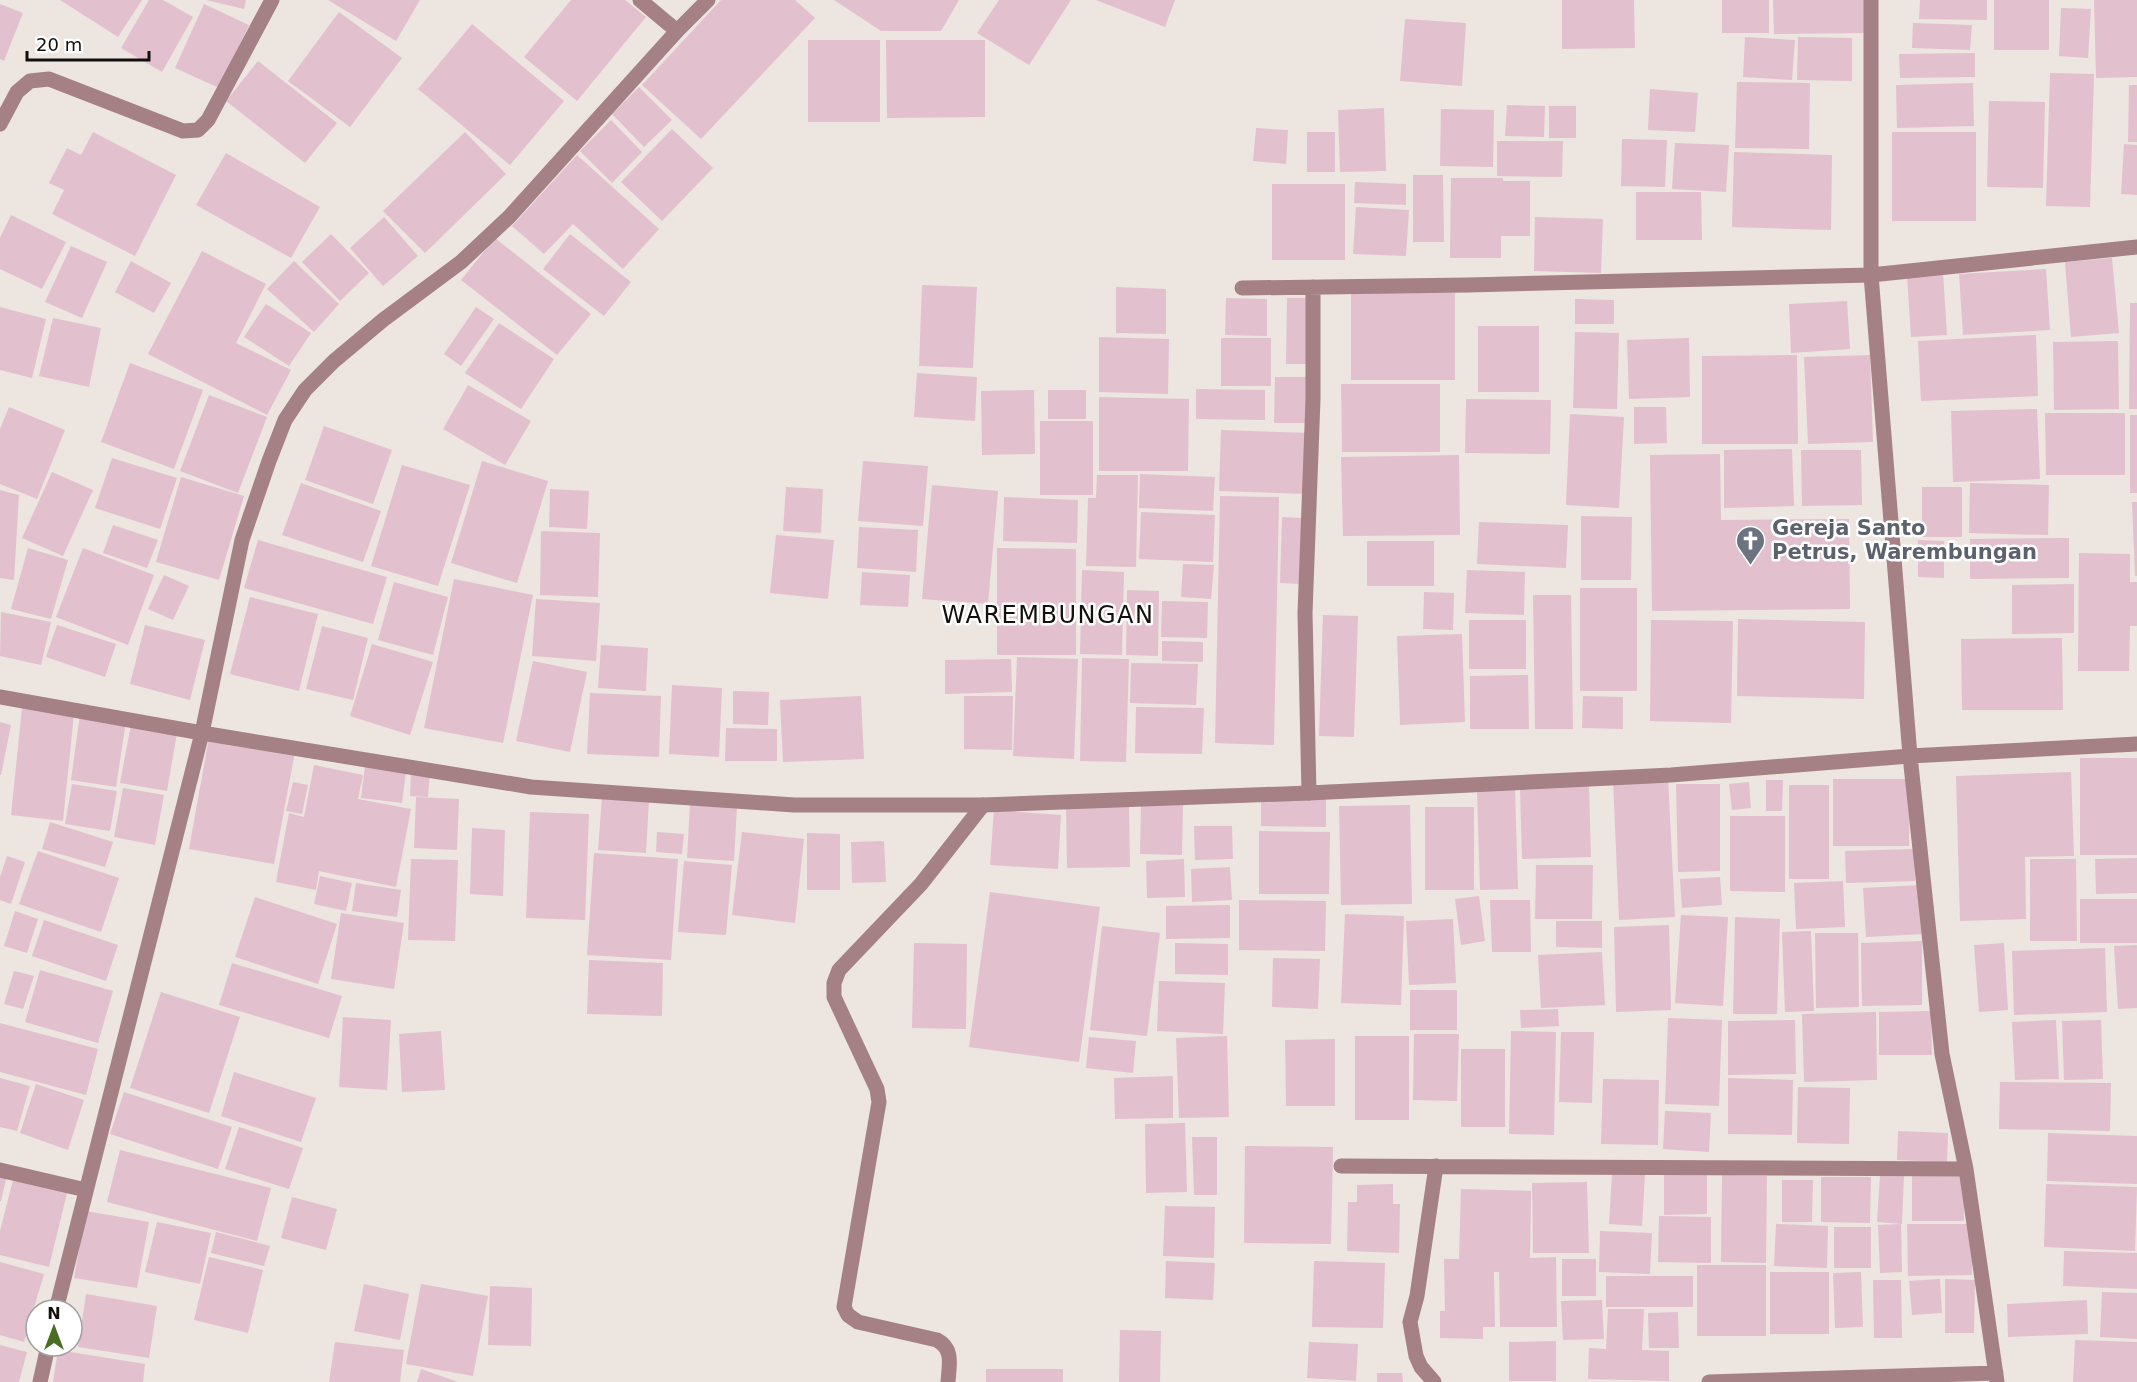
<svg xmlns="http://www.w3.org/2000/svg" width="2137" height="1382" viewBox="0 0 2137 1382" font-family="'DejaVu Sans',sans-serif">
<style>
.building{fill:#e3c0ce}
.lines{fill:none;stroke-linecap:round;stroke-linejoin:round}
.minor{stroke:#a58085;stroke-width:15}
.tertiary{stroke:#a58085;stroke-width:15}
.labels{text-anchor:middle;stroke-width:5;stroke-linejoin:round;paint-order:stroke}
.worship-label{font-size:21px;font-weight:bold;fill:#5b616d;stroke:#fff;text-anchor:start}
.quarter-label{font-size:24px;letter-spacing:1.5px;fill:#12100e;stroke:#fff}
</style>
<rect width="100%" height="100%" fill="#ece5e0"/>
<!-- building -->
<path class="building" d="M60,0h82l-24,37z
M149,0h14l30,17 -31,55 -41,-24z
M206,0h40l-2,9z
M328,0h92l-24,41z
M571,0h54l21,17 -69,84 -53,-44z
M721,0h74l20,18 -114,121 -59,-54z
M834,0h125l-18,31h-60z
M999,0h72l-42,65 -52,-32z
M1096,0h79l-10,27z
M1562,0h72l1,48 -73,1z
M1722,0h47v33h-47z
M1773,0h94v33l-93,1z
M1920,0h67v20l-68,-1z
M1994,0h55v50h-55z
M2094,0h43v77l-41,1z
M0,4l23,9 -19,48 -4,-2z
M204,4l45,21 -30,63 -44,-20z
M2061,8l30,1 -3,49 -29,-2z
M339,12l63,46 -52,69 -62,-46z
M1405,19l61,4 -4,63 -62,-5z
M1913,23l59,2 -2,25 -58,-2z
M472,24l92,77 -54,64 -92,-76z
M1745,37l50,3 -3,40 -49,-3z
M1798,37l54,1v43l-55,-1z
M808,40h72v82h-72z
M886,40h99v77l-98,1z
M1975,53v24l-75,1 -1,-24z
M258,61l79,62 -32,40 -79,-62z
M2050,73l44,1 -4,133 -44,-1z
M1737,82l73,1 -1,66 -74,-1z
M1973,83l1,43 -77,2 -1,-43z
M2129,85h8v57h-9z
M639,87l33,33 -28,27 -32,-33z
M1650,89l48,4 -3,39 -47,-2z
M1989,101l56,1 -2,86 -56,-1z
M1507,105l38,1 -1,31 -39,-1z
M1549,106h27v32h-27z
M1384,108l2,63 -46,1 -2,-62z
M1441,109l53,1 -1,57 -53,-1z
M611,120l31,32 -30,31 -32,-32z
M1256,128l32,2 -2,34 -33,-3z
M672,129l41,39 -51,53 -41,-39z
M93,132l83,43 -41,81 -83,-42 12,-24 -15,-7 18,-35 14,7z
M465,132l41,42 -81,79 -42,-42z
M1307,132h28v40h-28z
M1892,132h84v89h-84z
M1622,139l45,1 -2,47 -44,-1z
M1497,141h66l-1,36 -65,-1z
M1675,143l54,2 -3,47 -54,-3z
M2124,144l13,1v50l-16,-1z
M1734,152l98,3 -1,75 -99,-3z
M226,153l94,54 -29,51 -95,-53z
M577,155l82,74 -36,40 -50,-45 -29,30 -32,-28z
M1413,175h30l1,67h-31z
M1451,178h52v3h27v55h-29v22h-51z
M1355,182l51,2v21l-52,-2z
M1272,184h73v76h-73z
M1636,192h65l1,48h-66z
M1356,207l53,3 -3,46 -53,-2z
M11,215l55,27 -24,47 -42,-20v-31z
M384,217l34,39 -35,30 -33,-38z
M1535,217l68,2 -2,54 -67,-2z
M331,234l38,39 -29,28 -38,-39z
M570,234l61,48 -27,34 -61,-47z
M495,238l96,76 -34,41 -96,-75z
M71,246l36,16 -25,56 -37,-16z
M202,251l64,33 -30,59 55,27 -24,45 -119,-61z
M2112,258l7,75 -48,4 -6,-75z
M131,261l40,22 -17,30 -39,-21z
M294,261l45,43 -25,28 -47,-43z
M2046,269l4,61 -87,5 -4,-61z
M1943,273l4,62 -36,2 -4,-62z
M922,285l55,2 -4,81 -54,-2z
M1116,287l50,2v45l-50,-1z
M1351,293h104v87h-104z
M1226,298l41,1v37l-42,-1z
M1287,298h25v66h-26z
M1575,299l39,1v24h-39z
M1847,301l3,48 -59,4 -2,-49z
M2130,303h7v106h-8z
M266,304l45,29 -22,33 -45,-29z
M0,307l46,12 -14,59 -32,-8z
M476,307l18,12 -33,47 -17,-12z
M53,318l48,10 -12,59 -50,-11z
M499,323l55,36 -33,50 -56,-36z
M1478,326h61v66h-61z
M1575,332l44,1 -2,76 -44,-1z
M2036,335l2,61 -117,5 -3,-60z
M1099,337l70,2 -1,55 -69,-2z
M1221,338h50v48h-50z
M1689,338l1,59 -61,2 -2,-59z
M2118,341l1,68 -65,1 -1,-68z
M1797,355l1,89h-96v-88z
M1870,355l3,87 -65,2 -4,-87z
M130,363l73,27 -29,79 -73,-27z
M917,373l60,4 -2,44 -61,-4z
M1275,377h37v46h-38z
M1341,384h99v68h-98z
M468,385l63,36 -26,44 -62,-36z
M1196,389l69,1v30l-69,-1z
M1034,390l1,64 -53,1 -1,-64z
M1048,390h38v29h-38z
M209,395l58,22 -29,76 -58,-22z
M1099,397l90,2 -1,72h-89z
M1466,399l85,1 -1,54 -85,-1z
M9,407l56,23 -28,69 -37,-15v-55z
M1634,407h32l1,36 -33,1z
M2037,409l3,70 -87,3 -2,-71z
M2045,413h80v62h-79z
M1570,414l54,3 -5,91 -53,-3z
M2130,415h7v78h-7z
M1040,421h53v74h-53z
M324,426l68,24 -19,54 -68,-24z
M1221,430l90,3 -2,61 -90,-3z
M1792,449l2,57 -70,2v-58z
M1801,450h60l1,55 -60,1z
M1720,454l1,66 128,-1 1,90 -198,2 -2,-156z
M1459,455l1,80 -117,1 -2,-79z
M112,458l65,20 -17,51 -65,-21z
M482,461l66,20 -31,102 -66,-20z
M863,461l65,5 -5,60 -65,-5z
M402,465l68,20 -32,101 -67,-20z
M52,472l41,18 -30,66 -41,-18z
M1140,474l75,3 -2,34 -74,-3z
M1097,475h41l-2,92 -50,-1 2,-68h8z
M181,477l63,19 -25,84 -63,-18z
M301,483l80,28 -18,51 -81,-27z
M1970,483l79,2 -1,50 -79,-2z
M932,485l66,6 -10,113 -66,-5z
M786,487l37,2 -2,44 -38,-2z
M1922,487h40v50h-40z
M550,489l39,2 -2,38 -38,-2z
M0,490l19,5 -5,85 -14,-2z
M1220,496l59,1 -5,248 -59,-2z
M1004,497l74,3 -1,43 -74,-2z
M2132,502h5v74h-2z
M1141,512l74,3 -2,47 -74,-3z
M1581,516l51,1 -1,63h-50z
M1282,517l21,1 -2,66 -21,-1z
M1479,522l89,3 -2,43 -89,-4z
M113,525l45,15 -11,28 -44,-15z
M859,527l59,3 -2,42 -59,-4z
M541,531l59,2 -2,64 -58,-2z
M776,535l58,5 -6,59 -58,-6z
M2069,538v40l-99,1v-40z
M258,540l129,37 -14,47 -129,-36z
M1918,540l26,1v37l-26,-1z
M1367,541h67v45h-67z
M28,548l40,12 -17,59 -40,-10z
M83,548l71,27 -26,70 -72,-28z
M997,548l79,1v106h-79z
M2079,553l51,1v28h7v44h-7l-1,45h-51z
M1183,564l31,1 -3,34 -30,-2z
M1082,570l42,2 -2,83 -42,-1z
M1467,570l58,2 -1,43 -59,-2z
M862,572l48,3 -2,32 -48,-2z
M164,575l25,11 -16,34 -25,-11z
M454,579l79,16 -30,148 -79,-15z
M394,582l54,15 -15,58 -55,-15z
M2074,584v49l-62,1v-49z
M1580,588h57v103h-57z
M1127,590l32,1 -1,65 -32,-1z
M1424,592l30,1 -1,37 -30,-1z
M1533,595h38l2,134h-38z
M250,597l68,17 -19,77 -69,-17z
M536,599l64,4 -4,58 -64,-5z
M1162,601l46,1 -1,36 -46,-1z
M1,612l50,10 -10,43 -41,-9z
M1323,615l35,1 -4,121 -35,-1z
M1738,619l127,3 -1,77 -127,-3z
M1469,620h57v49h-57z
M1651,620l82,1 -2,102 -81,-2z
M57,625l59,19 -11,33 -59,-20z
M145,625l60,15 -15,60 -60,-16z
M322,626l46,12 -15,62 -47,-11z
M1462,634l3,88 -65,3 -3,-89z
M2062,638l1,72h-101l-1,-71z
M1162,641l41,1v20l-41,-1z
M372,644l61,18 -23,73 -60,-19z
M601,645l47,3 -2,43 -48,-3z
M1017,657l61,2 -4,100 -61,-3z
M1082,658l47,1 -3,103 -46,-1z
M1011,659l1,33 -67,2v-34z
M533,661l54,11 -17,80 -54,-11z
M1131,663l67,1 -2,41 -66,-2z
M1528,675l1,54h-59v-53z
M672,685l50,3 -3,69 -50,-3z
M733,691l36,1 -1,33 -35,-1z
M590,693l71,3 -2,61 -72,-3z
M861,696l3,63 -81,3 -3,-62z
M964,696h49l-1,54 -48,-1z
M1583,696l40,1v32l-41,-1z
M1136,707l68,1 -2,46 -67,-1z
M22,708l52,6 -11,107 -52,-6z
M80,714l46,7 -10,66 -45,-7z
M0,722l11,3 -10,50h-1z
M131,725l46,8 -10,58 -47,-8z
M726,728l51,1v32h-52z
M209,737l86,15 -21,112 -85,-15z
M2080,758h57v97h-57z
M314,765l49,10 -5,24 53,10 -15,78 -77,-16 -3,19 -40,-8 13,-69 15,4z
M365,766l41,5 -4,32 -41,-5z
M411,772l19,1 -2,24 -18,-1z
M2071,772l3,84 -49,1 1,62 -66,2 -4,-145z
M1668,777l7,140 -56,3 -6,-140z
M1833,779h77l-1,67h-76z
M1766,780h17l-1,31h-16z
M293,782l15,3 -6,29 -16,-3z
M1749,782l2,26 -19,2 -3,-26z
M72,784l45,7 -7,40 -45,-7z
M1676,784h44v87l-42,1z
M1789,785h40v94h-40z
M1589,786l2,71 -69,2 -2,-71z
M123,788l41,7 -9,50 -41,-8z
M1515,789l3,100 -38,1 -3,-100z
M1261,796l65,1v30l-65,-1z
M416,797l43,2 -2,51 -43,-2z
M602,797l47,3 -3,53 -48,-3z
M1141,803l42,2 -1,50 -42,-1z
M690,805l47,2 -3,54 -47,-3z
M1129,805l1,62 -63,1 -1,-61z
M1410,805l2,99 -71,1 -2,-99z
M1425,807h49v83h-49z
M994,810l67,5 -3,54 -68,-4z
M530,812l59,2 -4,106 -59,-2z
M1730,816h55v76l-55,-1z
M50,822l63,20 -8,25 -63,-18z
M1194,826h38l1,33 -38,1z
M472,828l33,2 -2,66 -33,-2z
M1259,831l71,1 -1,62h-70z
M657,832l27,2 -2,20 -26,-2z
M742,832l62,7 -9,84 -63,-8z
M807,833l33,1v56h-33z
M884,841l2,41 -34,1 -1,-41z
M1914,849l1,32 -69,2 -1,-32z
M38,851l81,27 -18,54 -82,-28z
M594,853l84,6 -7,101 -84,-5z
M7,856l18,6 -14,42 -11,-4v-23z
M2137,858v35l-41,1 -1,-35z
M411,859l47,1 -3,81 -47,-1z
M1184,859l1,38 -38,1 -1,-37z
M2030,859h46l1,82h-47z
M684,861l48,4 -6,70 -48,-3z
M1536,865h57l-1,54h-57z
M1230,867l2,33 -40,2 -1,-33z
M320,876l32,7 -6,28 -32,-7z
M1720,877l2,28 -40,3 -2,-29z
M1843,881l2,46 -49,2 -2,-46z
M356,883l45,7 -4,27 -45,-6z
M1920,885l3,49 -57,3 -3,-49z
M990,892l110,15 -21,155 -110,-15z
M1479,896l6,45 -24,4 -6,-46z
M255,897l82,27 -19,60 -83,-27z
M2080,899h57v44h-57z
M1239,900l87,1 -1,50 -86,-1z
M1490,900h40l1,52h-39z
M1230,905v33l-64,1v-33z
M15,911l23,8 -11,34 -23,-7z
M341,913l63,10 -10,66 -63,-10z
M1345,914l59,2 -3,89 -60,-2z
M1681,915l47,2 -5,89 -48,-3z
M1735,917l45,2 -3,95h-44z
M1453,919l3,64 -47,2 -3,-64z
M44,920l74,25 -12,36 -74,-25z
M1556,921h46v27l-46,-1z
M1669,925l2,85 -55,2 -2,-85z
M1102,926l58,7 -13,103 -57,-6z
M1811,931l3,80 -29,1 -3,-80z
M1815,933h43l1,74 -43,1z
M1922,941v64l-60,1 -1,-63z
M914,943l53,1 -1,85 -54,-1z
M1175,943l53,1v31l-53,-1z
M2004,943l4,67 -29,2 -5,-67z
M2137,945v63l-19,1 -4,-63z
M2105,948l2,64 -93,3 -2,-64z
M1602,952l3,53 -64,3 -3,-53z
M1273,958l47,1 -2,50 -46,-2z
M589,960l74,3 -1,53 -75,-2z
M232,963l110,33 -13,42 -110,-33z
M40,970l73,21 -15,52 -73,-21z
M14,971l20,5 -11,33 -19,-5z
M1159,981l66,2 -2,51 -66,-3z
M1410,990h47v40h-47z
M161,992l79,25 -31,96 -79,-25z
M1558,1009l1,17 -38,2 -1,-18z
M1931,1011l1,44h-53v-43z
M1876,1012l1,68 -73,2 -2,-68z
M343,1017l48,3 -4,70 -48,-3z
M1668,1018l54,2 -3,86 -54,-2z
M1795,1020l1,54 -68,1v-54z
M2056,1020l3,59 -44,1 -3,-58z
M2101,1020l2,59 -39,1 -2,-59z
M0,1023l98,26 -12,46 -86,-23z
M441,1031l4,59 -43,2 -3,-58z
M1511,1031l45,1 -2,103 -45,-1z
M1561,1032h33l-2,71 -33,-1z
M1414,1034h45l-2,67 -44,-1z
M1227,1036l2,81 -50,1 -3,-80z
M1355,1036h54v84h-54z
M1089,1037l47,4 -3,32 -47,-5z
M1335,1039v67h-49l-1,-66z
M1461,1049h44v78h-44z
M234,1072l82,26 -15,44 -80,-26z
M1173,1076v42l-58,1 -1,-41z
M0,1078l30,8 -13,45 -17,-4z
M1728,1078l65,2 -1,55 -64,-1z
M1603,1079l56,1 -1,65 -57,-1z
M2000,1082l111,1 -1,48 -111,-2z
M36,1084l48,16 -16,50 -48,-17z
M1798,1087l52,1 -1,56 -52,-1z
M124,1092l108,35 -14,42 -108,-35z
M1665,1111l46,2 -2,39 -46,-3z
M1185,1123l2,69 -41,1 -1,-69z
M239,1127l64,21 -14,41 -64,-20z
M1898,1131l50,2 -1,29 -50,-2z
M2048,1133l89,3v48l-90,-3z
M1192,1137h25v58h-23z
M1245,1146l88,1 -2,97 -87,-1z
M120,1150l151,38 -14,53 -150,-39z
M0,1173l7,2 -6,26h-1z
M1612,1174l33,1 -3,51 -33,-2z
M1707,1174v40l-43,1v-40z
M1722,1175l45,1 -1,87 -45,-1z
M1880,1175l24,1 -2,48 -25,-2z
M14,1176l54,13 -19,78 -49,-12v-24z
M1912,1176h52v45h-52z
M1821,1177h50l-1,46 -49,-1z
M1782,1180h31l-1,42h-30z
M1587,1182l2,71h-56l-1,-70z
M1393,1184v20h7l-1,49 -52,-2 1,-49h9v-17z
M2046,1184l91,3 -2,64 -91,-4z
M1461,1189l70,2 -1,67 26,-1 1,70h-57l-1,-55h-5l1,55h-12v12l-43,-1v-27h5l-1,-52h15z
M292,1197l45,12 -11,41 -45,-12z
M1165,1206l50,1 -1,51 -51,-2z
M86,1211l63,11 -12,66 -63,-10z
M1659,1216l52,1v46l-53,-1z
M157,1222l54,11 -11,51 -55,-12z
M1776,1224l52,2 -1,42 -53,-2z
M1901,1224l1,48 -22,1 -2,-48z
M1907,1224h65v51l-64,1z
M1834,1227h37v41h-37z
M1600,1231l52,2 -2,41 -51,-2z
M216,1232l54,14 -6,20 -53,-13z
M2064,1251l73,2v36l-74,-3z
M209,1257l54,13 -15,63 -54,-13z
M1562,1259h34v37h-34z
M1166,1261l49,2 -2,37 -48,-2z
M1314,1261l71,2 -2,65 -71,-1z
M0,1262l44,12 -20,68 -24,-7z
M1697,1265h69v71h-69z
M1770,1272h59v62h-59z
M1861,1272l2,55 -28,1 -2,-55z
M1606,1276h87v31h-87z
M1940,1279l2,34 -30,2 -3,-34z
M1945,1279l30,1 -1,53h-29z
M1873,1280h28l1,58h-28z
M364,1284l45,10 -9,46 -46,-9z
M421,1284l67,12 -15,80 -67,-12z
M490,1286l42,2 -1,58 -43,-1z
M2102,1292l35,1v46l-37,-2z
M86,1294l71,12 -8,52 -71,-11z
M1602,1300l2,39 -41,1 -2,-39z
M2087,1300l1,34 -80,3 -1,-33z
M1608,1309h36l-2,41 27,1v30l-81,-2 1,-31 17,1z
M1678,1312l1,36h-30l-1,-35z
M1120,1330l41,1 -1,51h-41z
M2075,1340l62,2v40h-64z
M1556,1341v40h-47v-39z
M335,1342l69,8 -4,32h-71z
M1309,1342l49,2 -2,37 -49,-3z
M0,1345l27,7 -8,30h-19z
M58,1350l87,14 -2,18h-90z
M421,1369l37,13h-41z
M986,1369h77v13h-77z
M1377,1373h25l1,9h-26z"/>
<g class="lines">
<!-- minor -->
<path class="minor" d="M640,0l37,31
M0,124l17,-32 13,-11 19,-2 134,52 15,-1 10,-10 64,-120
M1242,288l226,-3 403,-10v-275
M0,697l202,36 -146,577
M1309,793l-4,-180 8,-214v-112
M1341,1166l625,3
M0,1170l86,20
M40,1382l8,-36
M948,1382c1,-17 6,-33 -11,-42l-79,-18 -10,-7 -4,-8 35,-205 -2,-13 -43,-92v-14l5,-13 82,-86 62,-79
M1434,1382l-13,-15 -5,-11 -6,-34 7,-26 19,-130
M1709,1382l287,-9
M1997,1382l-31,-213 -24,-115 -32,-298 227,-12"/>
<!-- tertiary -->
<path class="tertiary" d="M708,0l-31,31 -168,186 -48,45 -78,58 -49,41 -29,29 -20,30 -16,41 -27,79 -40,193 329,54 263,18h189l326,-12 362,-18 239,-19 -39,-481 266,-28"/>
</g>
<!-- icons -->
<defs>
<symbol id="church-pin" viewBox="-11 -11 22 30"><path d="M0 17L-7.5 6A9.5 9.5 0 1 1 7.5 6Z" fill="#6b7280" stroke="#fff"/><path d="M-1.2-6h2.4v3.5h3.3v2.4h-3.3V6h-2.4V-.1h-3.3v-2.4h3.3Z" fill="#fff"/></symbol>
</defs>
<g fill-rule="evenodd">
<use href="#church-pin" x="1734" y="524" width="33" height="45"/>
</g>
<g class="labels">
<!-- worship labels -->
<g class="worship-label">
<text x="1772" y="535">Gereja Santo<tspan x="1772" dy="24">Petrus, Warembungan</tspan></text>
</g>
<!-- quarter labels -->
<g class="quarter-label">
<text x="1048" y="623">WAREMBUNGAN</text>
</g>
</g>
<!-- north arrow -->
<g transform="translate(54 1328)"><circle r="28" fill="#ffffff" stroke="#a09f9f" stroke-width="1.5"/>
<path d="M0-4.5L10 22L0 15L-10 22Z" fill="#4b6c23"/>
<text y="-9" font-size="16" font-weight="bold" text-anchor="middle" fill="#12100e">N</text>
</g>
<!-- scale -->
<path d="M27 51v9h122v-9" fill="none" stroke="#12100e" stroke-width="3"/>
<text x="36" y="51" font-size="18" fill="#12100e" stroke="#ffffff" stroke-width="4.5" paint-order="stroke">20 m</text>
</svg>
